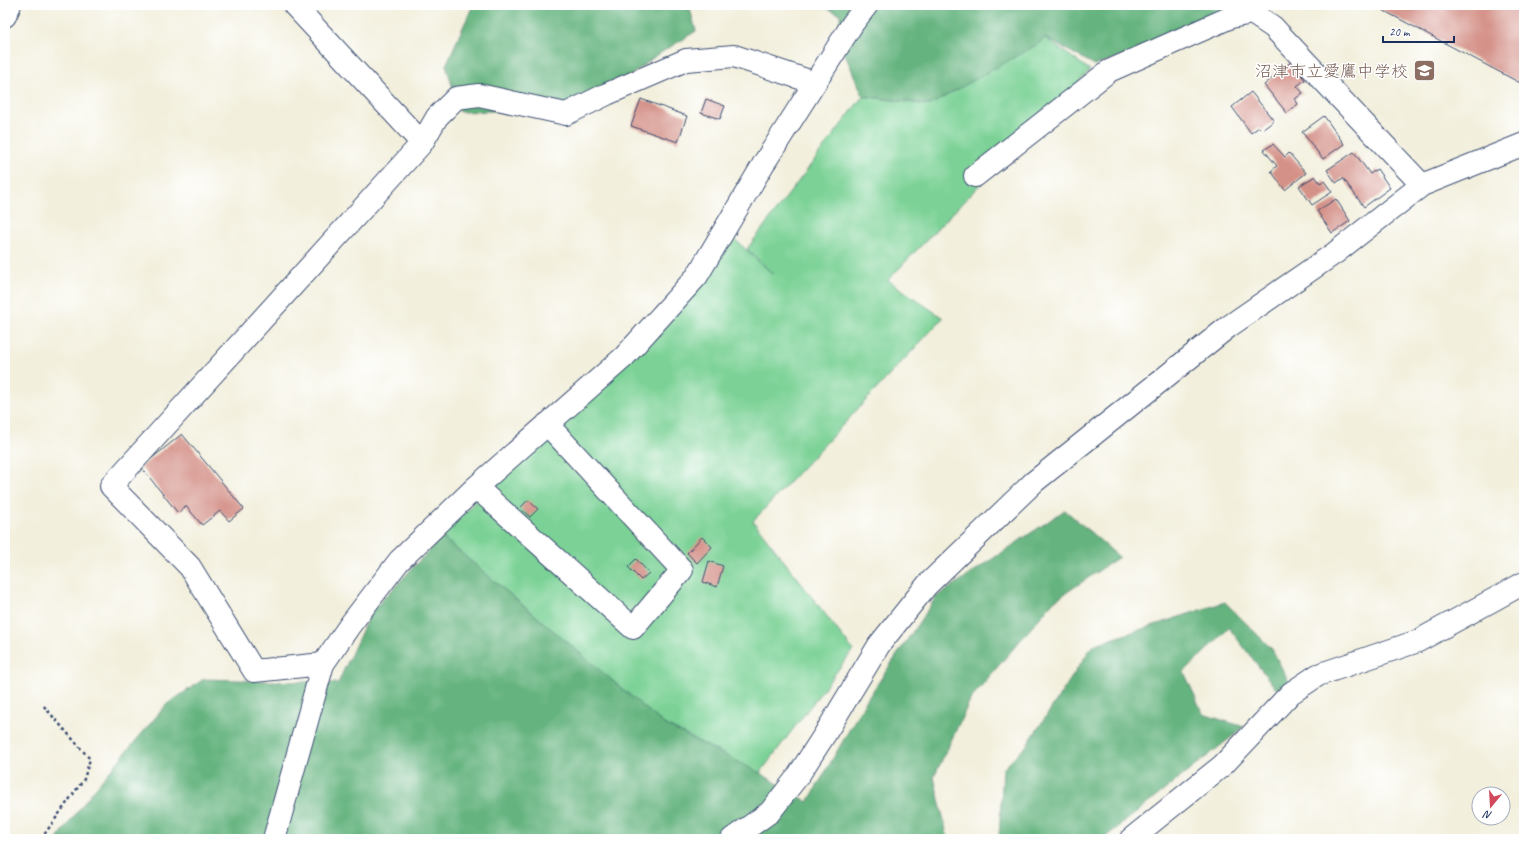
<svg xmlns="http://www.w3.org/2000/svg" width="1529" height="844" viewBox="0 0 1529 844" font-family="Caveat,'Klee One',sans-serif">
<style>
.green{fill:#7cd296;stroke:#4c807a}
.forest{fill:#65b47f;stroke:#40726e}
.building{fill:#d49188}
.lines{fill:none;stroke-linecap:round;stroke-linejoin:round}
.street-casing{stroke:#3b4c71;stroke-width:24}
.path{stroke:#3b4c71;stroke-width:2.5;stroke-dasharray:3 3;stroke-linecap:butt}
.street{stroke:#fff;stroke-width:22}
.labels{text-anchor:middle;stroke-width:3;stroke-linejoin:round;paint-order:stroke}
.education-label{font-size:17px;fill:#785e54;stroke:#fff;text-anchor:end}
</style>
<rect width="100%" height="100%" fill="#fff"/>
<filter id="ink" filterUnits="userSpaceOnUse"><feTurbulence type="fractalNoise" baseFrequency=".025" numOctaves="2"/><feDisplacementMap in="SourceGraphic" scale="8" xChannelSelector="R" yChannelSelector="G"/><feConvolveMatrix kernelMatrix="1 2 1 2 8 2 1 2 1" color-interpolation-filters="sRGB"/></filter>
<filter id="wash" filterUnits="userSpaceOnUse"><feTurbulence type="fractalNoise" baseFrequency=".012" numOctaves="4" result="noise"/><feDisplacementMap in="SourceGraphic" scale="16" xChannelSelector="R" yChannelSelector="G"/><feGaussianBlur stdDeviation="0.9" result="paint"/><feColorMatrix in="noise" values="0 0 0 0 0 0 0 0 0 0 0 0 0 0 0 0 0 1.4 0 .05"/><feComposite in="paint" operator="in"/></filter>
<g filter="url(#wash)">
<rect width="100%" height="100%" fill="#f2efdc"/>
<!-- green -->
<path class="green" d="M1045,38l45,32 -202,210 55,38 -190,203 100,129 -93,123 -96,-49 -222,-187 105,-113 184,-188 42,38 -26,-25 116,-153 67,9z"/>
<!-- forest -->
<path class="forest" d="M473,5h216l7,26 -42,26 -64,51 -130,4 -14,-47z
M819,5h440l4,5 -168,55 -50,-27 -7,6 -108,61 -67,-9 -23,-53v-29z
M1065,510l54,47 -65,44 -83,97 -37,79 14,62h-891l35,-47 75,-88 37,-25 134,4 32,-70 72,-76 222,187 96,49 48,29 56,-98 72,-107z
M1225,602l47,47 17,33 -13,7 -47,-61 -45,44 19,42 41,13 -141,112h-109l5,-2 4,-68 24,-24 66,-100z"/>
<g id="blocks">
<!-- building -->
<path class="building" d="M1373,5h151v80z
M1291,62l14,18 -8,6 6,7 -8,6 3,5 -11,9 -23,-28z
M1251,92l23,29 -12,9 -3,-3 -8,6 -19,-26z
M641,99l46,17 -9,26 -47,-16z
M706,99l19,7 -5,13 -19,-6z
M1324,116l20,28 -21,15 -21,-27z
M1273,144l12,13 4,-4 17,20 -21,17 -14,-19 6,-5 -13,-16z
M1354,152l16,22 7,-5 13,19 -26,19 -21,-29 -7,5 -9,-13z
M1315,176l5,7 4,-2 8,11 -20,13 -13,-19z
M1336,199l14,22 -18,12 -15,-22z
M182,434l62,75 -15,12 -9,-10 -18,14 -16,-19 -8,7 -37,-46z
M528,500l10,9 -8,8 -10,-9z
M702,537l10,10 -15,16 -10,-10z
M636,559l13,14 -8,7 -13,-13z
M709,561l14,5 -6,21 -14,-5z"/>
</g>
</g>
<g filter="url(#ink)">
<use href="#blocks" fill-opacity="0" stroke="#3b4c71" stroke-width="1"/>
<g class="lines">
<defs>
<path id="street" d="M294,5l128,138 -311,343 79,81 64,104 69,-7
M5,16l5,-11
M422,143l15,-26 19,-19 23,-3 87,19 41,-20 79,-34 48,-4 81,27
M975,176l134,-105 122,-54 21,-4 21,14 149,158
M476,487l157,141 49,-58 -135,-146
M274,839l49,-175 27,-39 49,-64 77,-74 148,-130 73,-81 67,-113 89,-140 14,-18
M732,839l38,-27 28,-36 27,-42 54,-89 48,-60 107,-103 194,-155 107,-74 87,-68 102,-41
M1131,839l92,-74 68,-72 27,-18 100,-34 106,-58"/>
</defs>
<!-- street casing -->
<use href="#street" class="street-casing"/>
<!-- path -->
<path class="path" d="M41,839l43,-60 6,-20 -48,-55"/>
<!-- street -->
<use href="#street" class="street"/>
</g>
</g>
<!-- icons -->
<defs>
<symbol id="school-square" viewBox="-11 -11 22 22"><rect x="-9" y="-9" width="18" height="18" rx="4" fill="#8d6e63" stroke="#fff"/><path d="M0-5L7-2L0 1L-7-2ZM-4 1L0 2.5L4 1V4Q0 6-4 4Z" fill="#fff"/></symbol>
</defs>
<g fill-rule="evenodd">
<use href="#school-square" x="1412" y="58" width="25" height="25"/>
</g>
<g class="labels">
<!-- education labels -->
<g class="education-label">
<text x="1408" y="77">沼津市立愛鷹中学校</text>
</g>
</g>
<!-- margin -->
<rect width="1529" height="844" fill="none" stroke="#fff" stroke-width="20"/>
<!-- north arrow -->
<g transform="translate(1491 806) rotate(198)"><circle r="19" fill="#ffffff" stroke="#a4acbf"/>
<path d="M0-3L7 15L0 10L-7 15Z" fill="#d1495b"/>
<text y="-6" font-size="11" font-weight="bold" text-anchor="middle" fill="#1b2f5e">N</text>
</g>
<!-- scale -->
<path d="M1383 36v6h71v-6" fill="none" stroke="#1b2f5e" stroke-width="2"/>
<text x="1389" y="36" font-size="12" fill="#1b2f5e" stroke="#ffffff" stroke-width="3" paint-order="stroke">20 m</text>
</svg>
